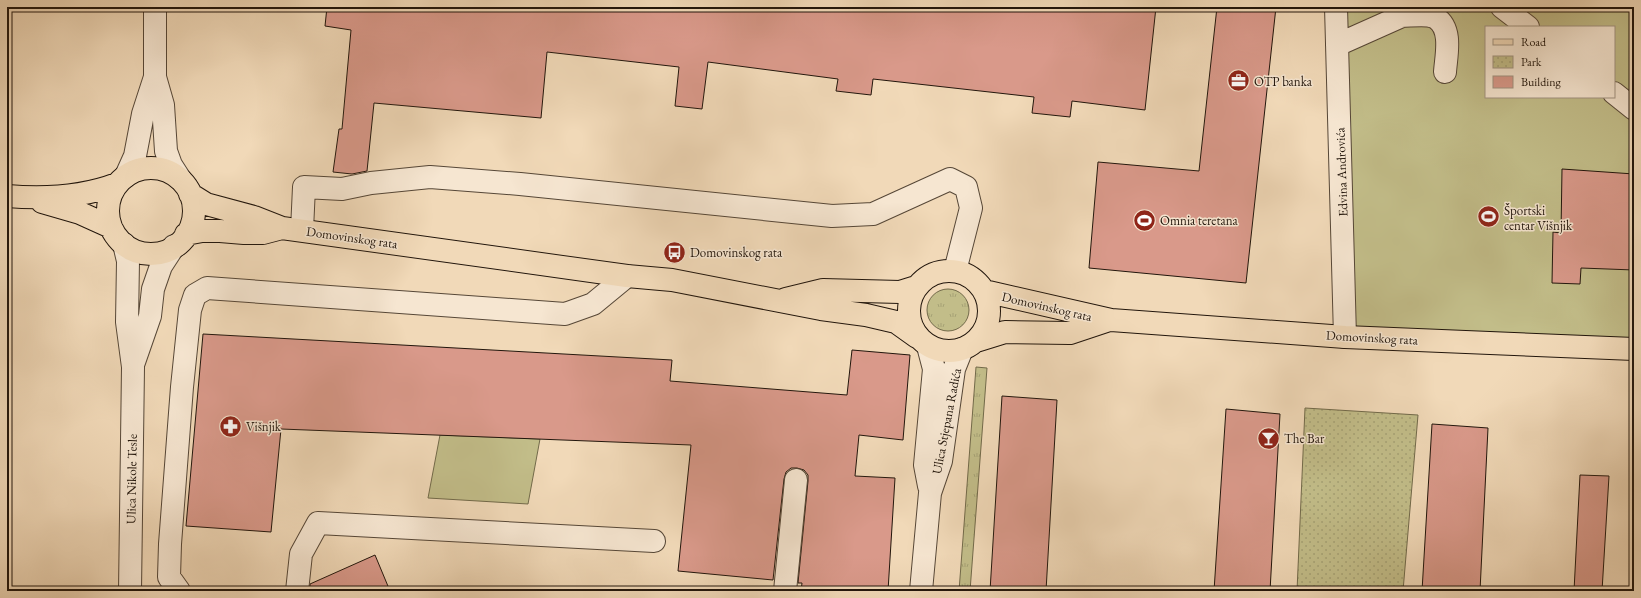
<svg xmlns="http://www.w3.org/2000/svg" width="1641" height="598" viewBox="0 0 1641 598" font-family="'EB Garamond',serif">
<style>
.grass{fill:url(#grass-tufts);stroke:#726a4a}
.park{fill:url(#park-dots);stroke:#726a4a}
.pitch{fill:#c2bd89;stroke:#726a4a;fill-rule:evenodd}
.building{fill:#d9998a;stroke:#22160c}
.lines{fill:none;stroke-linecap:round;stroke-linejoin:round}
.minor-casing{stroke:#564737;stroke-width:24}
.major-casing{stroke:#22160c;stroke-width:24}
.minor{stroke:#f6e6d1;stroke-width:22}
.major{stroke:#f1d9b8;stroke-width:22}
.labels{text-anchor:middle;stroke-width:3;stroke-linejoin:round;paint-order:stroke}
.poi-label{font-size:13px;fill:#22160c;stroke:#f6e6d1;text-anchor:start}
.street-label{font-size:13px;fill:#22160c;stroke:#f6e6d1}
</style>
<defs>
<pattern id="grass-tufts" width="24" height="20" patternUnits="userSpaceOnUse"><rect width="24" height="20" fill="#c2bd89"/><path d="M3 7l-1-3M5 7V3M7 7l1-3M15 17l-1-3M17 17v-4M19 17l1-3" fill="none" stroke="#a6a275"/></pattern>
<pattern id="park-dots" width="8" height="8" patternUnits="userSpaceOnUse"><rect width="8" height="8" fill="#c2bd89"/><path d="M2 2h.1M6 6h.1" fill="none" stroke="#a6a275" stroke-width="1.8" stroke-linecap="round"/></pattern>
</defs>
<rect width="100%" height="100%" fill="#f1d9b8"/>
<filter id="stains"><feTurbulence type="fractalNoise" baseFrequency=".005" numOctaves="4"/><feColorMatrix values="0 0 0 0 .2 0 0 0 0 .09 0 0 0 0 .02 0 0 0 .5 -.17"/></filter>
<radialGradient id="worn" r=".72"><stop offset=".6" stop-color="#630" stop-opacity="0"/><stop offset="1" stop-color="#630" stop-opacity=".3"/></radialGradient>
<!-- grass -->
<path class="grass" d="M927 310a21 21 0 1 1 42 0a21 21 0 1 1-42 0Z
M976,367l11,1 -17,223h-11z"/>
<!-- park -->
<path class="park" d="M1305,408l113,7 -15,176h-106z"/>
<!-- pitch -->
<path class="pitch" d="M1337,7h297v342l-289,-12zM1486,27h128v70h-128z
M440,435l100,4 -12,65 -100,-6z"/>
<!-- building -->
<path class="building" d="M327,7h829l-11,103 -73,-9 -2,16 -38,-4 2,-16 -161,-18 -2,16 -35,-4 2,-12 -130,-17 -6,47 -27,-3 4,-39 -132,-15 -6,66 -167,-15 -7,68 -15,3 -19,-2 6,-43h3l9,-99 -26,-4z
M1217,7h59l-30,276 -157,-15 9,-106 101,9z
M1562,169l72,5v96l-53,-2 -1,16 -28,-1 1,-51 8,1z
M203,334l469,26 -2,21 177,14 5,-45 58,5 -7,85 -44,-5 -4,41 40,2 -7,113h-87l1,-8h-4l10,-102v-6l-4,-5 -7,-2h-6l-5,4 -2,7 -11,101 -95,-9 13,-126 -410,-16 -10,103 -85,-6z
M1002,396l55,4 -11,191h-56z
M1226,409l54,5 -10,177h-56z
M1432,424l56,4 -8,163h-58z
M1580,475l29,1 -7,115h-28z
M375,555l15,36h-80v-7z"/>
<g class="lines">
<defs>
<path id="minor" d="M155,7v70l8,28 3,46 5,14 9,14
M1336,7l9,330
M1502,7l26,20
M1402,16c9,0 26,-3 34,2 17,11 10,38 9,54
M1337,45l65,-29 7,-9
M1614,93l20,16
M126,176l9,-20 8,-42 12,-37
M302,230l2,-43 38,2 29,-6 59,-6 90,7 312,32 41,-2 77,-35 16,8 5,21 -16,63
M124,244l4,17 -1,61 6,45 -3,224
M928,346l6,23 -9,96 4,21
M134,362l16,-46 3,-27 8,-23 13,-20
M179,591l-10,-14 1,-33 12,-157 8,-77 5,-15 12,-7 358,26 28,-10 34,-28
M297,591l4,-37 17,-31 336,18
M785,591l11,-111
M921,591l9,-98 11,-32 13,-92 8,-20"/>
<path id="major" d="M108 211a43 43 0 1 1 86 0a43 43 0 1 1-86 0Z
M190,194l16,10 48,13 28,11 345,48 45,4 149,29 45,6 30,7 21,15
M7,196c36,3 76,1 110,-12
M42,202l38,11 31,14
M186,234l16,-3h18l24,2h19l19,-5
M909 311a40 40 0 1 1 80 0a40 40 0 1 1-80 0Z
M984,291l127,29 234,17 289,12
M786,299l37,-9 77,2 16,-5
M976,341l29,-9 65,1 39,-13"/>
</defs>
<!-- minor casing -->
<use href="#minor" class="minor-casing"/>
<!-- major casing -->
<use href="#major" class="major-casing"/>
<!-- minor -->
<use href="#minor" class="minor"/>
<!-- major -->
<use href="#major" class="major"/>
</g>
<!-- icons -->
<defs>
<symbol id="office-disc" viewBox="-11 -11 22 22"><circle r="9.5" fill="#8f2418" stroke="#f6e6d1"/><path d="M-6-3h4V-5.5h4V-3h4V5H-6ZM-1-4.5V-3h2v-1.5ZM-6 0V1H6V0Z" fill="#fff"/></symbol>
<symbol id="stadium-disc" viewBox="-11 -11 22 22"><circle r="9.5" fill="#8f2418" stroke="#f6e6d1"/><path d="M0-5a6.5 5 0 1 0 0 10a6.5 5 0 1 0 0-10ZM-3.5-1.8h7v3.6h-7Z" fill="#fff"/></symbol>
<symbol id="bus-disc" viewBox="-11 -11 22 22"><circle r="9.5" fill="#8f2418" stroke="#f6e6d1"/><path d="M-5-6H5V4H4V6H2V4H-2V6H-4V4H-5ZM-3.5-4V0h7V-4ZM-3.5 1.2v1.5H-2V1.2ZM2 1.2v1.5H3.5V1.2Z" fill="#fff"/></symbol>
<symbol id="pharmacy-disc" viewBox="-11 -11 22 22"><circle r="9.5" fill="#8f2418" stroke="#f6e6d1"/><path d="M-2-6h4v4h4v4h-4v4h-4v-4h-4v-4h4Z" fill="#fff"/></symbol>
<symbol id="bar-disc" viewBox="-11 -11 22 22"><circle r="9.5" fill="#8f2418" stroke="#f6e6d1"/><path d="M-6-5H6L.8 .8V4.5H3.5V6h-7V4.5H-.8V.8Z" fill="#fff"/></symbol>
</defs>
<g fill-rule="evenodd">
<use href="#office-disc" x="1226" y="68" width="25" height="25"/>
<use href="#stadium-disc" x="1476" y="204" width="25" height="25"/>
<use href="#stadium-disc" x="1132" y="208" width="25" height="25"/>
<use href="#bus-disc" x="662" y="240" width="25" height="25"/>
<use href="#pharmacy-disc" x="218" y="414" width="25" height="25"/>
<use href="#bar-disc" x="1256" y="426" width="25" height="25"/>
</g>
<g class="labels">
<!-- poi labels -->
<g class="poi-label">
<text x="1254" y="86">OTP banka</text>
<text x="1504" y="215">Športski<tspan x="1504" dy="15">centar Višnjik</tspan></text>
<text x="1160" y="225">Omnia teretana</text>
<text x="690" y="257">Domovinskog rata</text>
<text x="246" y="431">Višnjik</text>
<text x="1284" y="443">The Bar</text>
</g>
<!-- street labels -->
<g class="street-label">
<text transform="translate(1341 172) rotate(-92)" y="5">Edvina Androvića</text>
<text transform="translate(352 237) rotate(8)" y="5">Domovinskog rata</text>
<text transform="translate(1047 306) rotate(13)" y="5">Domovinskog rata</text>
<text transform="translate(1372 337) rotate(3)" y="5">Domovinskog rata</text>
<text transform="translate(946 421) rotate(-79)" y="5">Ulica Stjepana Radića</text>
<text transform="translate(131 479) rotate(-89)" y="5">Ulica Nikole Tesle</text>
</g>
</g>
<!-- margin -->
<rect width="1641" height="598" fill="none" stroke="#f1d9b8" stroke-width="24"/>
<rect x="8" y="8" width="1625" height="582" fill="none" stroke="#22160c" stroke-width="2"/>
<rect x="12" y="12" width="1617" height="574" fill="none" stroke="#22160c"/>
<!-- legend -->
<rect x="1485" y="26" width="130" height="72" fill="#f6e6d1" stroke="#a19382"/>
<rect x="1493" y="39" width="20" height="6" fill="#f1d9b8" stroke="#a19382"/>
<text x="1521" y="46" font-size="12" fill="#22160c">Road</text>
<rect x="1493" y="56" width="20" height="12" fill="url(#park-dots)" stroke="#a19382"/>
<text x="1521" y="66" font-size="12" fill="#22160c">Park</text>
<rect x="1493" y="76" width="20" height="12" fill="#d9998a" stroke="#a19382"/>
<text x="1521" y="86" font-size="12" fill="#22160c">Building</text>
<rect width="100%" height="100%" filter="url(#stains)"/>
<rect width="100%" height="100%" fill="url(#worn)"/>
</svg>
